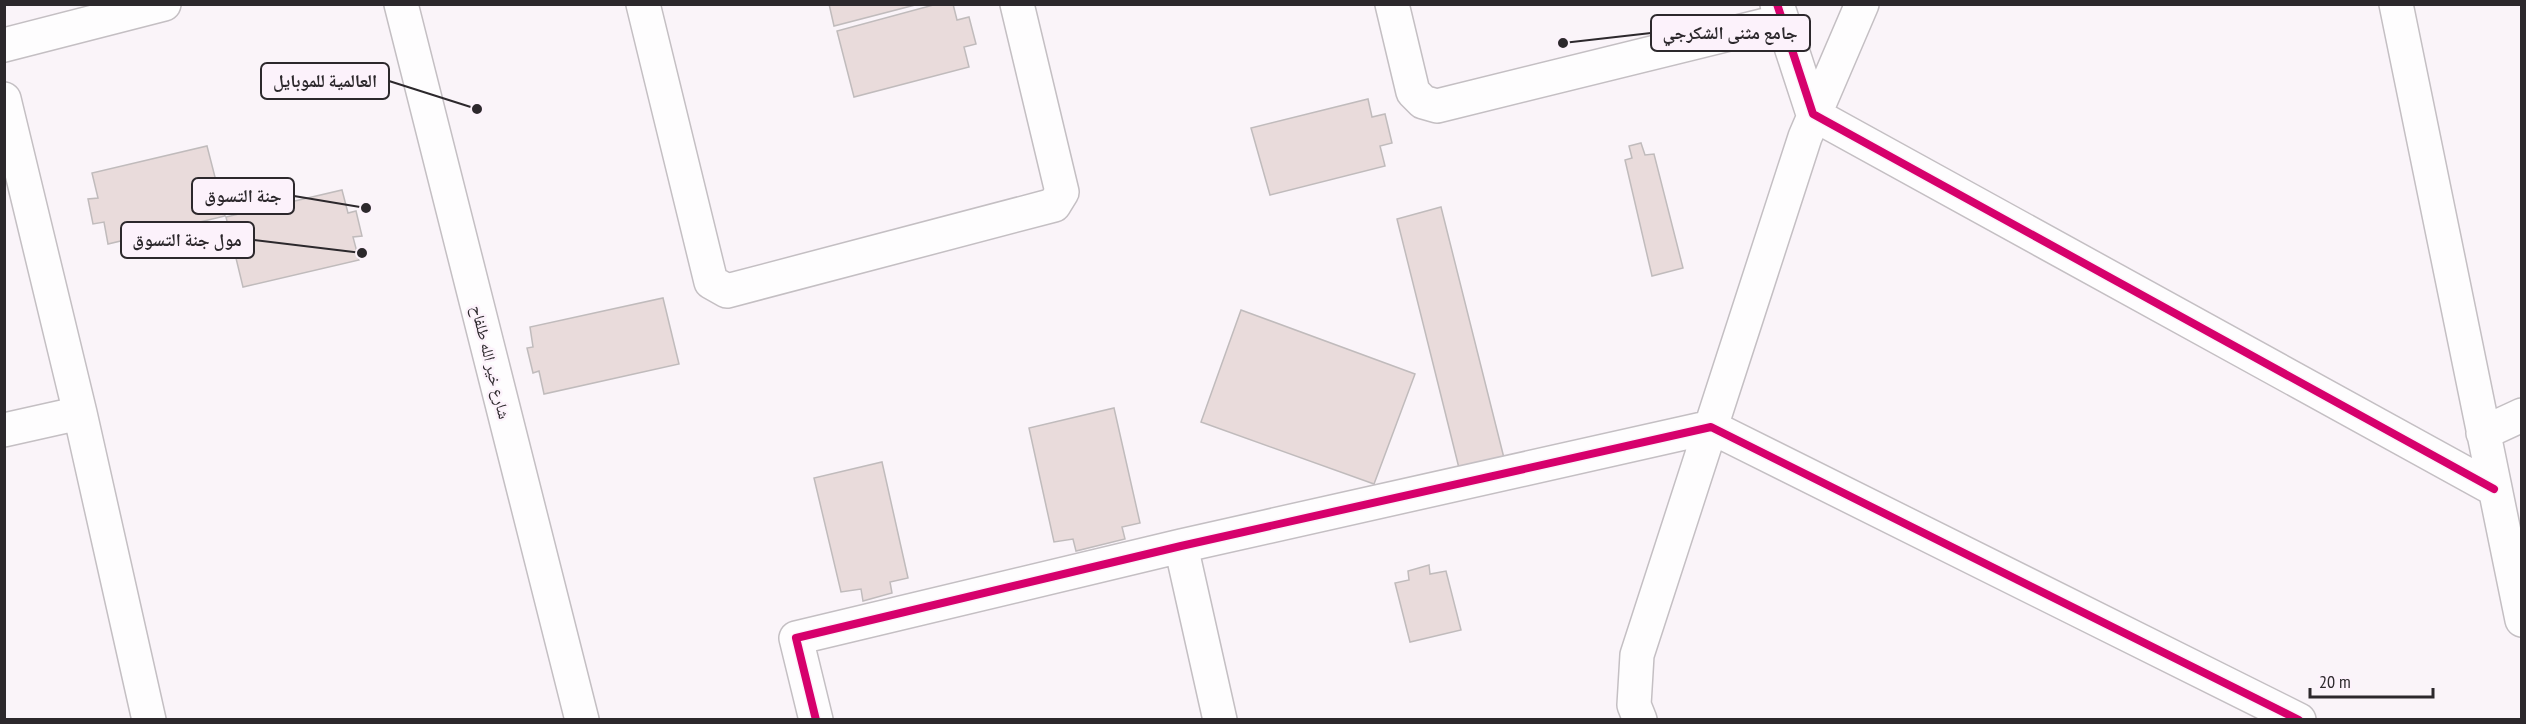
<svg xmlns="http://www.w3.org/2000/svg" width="2526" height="724" viewBox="0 0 2526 724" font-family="'PT Sans Narrow','Noto Naskh Arabic',sans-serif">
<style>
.building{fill:#e9dbdb;stroke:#c0bbbc;stroke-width:1.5}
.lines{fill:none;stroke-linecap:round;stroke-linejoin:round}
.minor-casing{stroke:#c4bfc3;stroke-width:36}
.minor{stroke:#fefdfe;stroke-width:33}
.cycleway-casing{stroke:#fcf2fb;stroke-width:11}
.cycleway{stroke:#d6006c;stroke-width:8}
.labels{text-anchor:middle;stroke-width:5;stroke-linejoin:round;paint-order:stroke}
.street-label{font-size:16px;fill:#2c282c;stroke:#fcf2fb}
.leader{fill:none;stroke:#2c282c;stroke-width:2}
.callout-dot{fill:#2c282c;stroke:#fcf2fb;stroke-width:2}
.callout{fill:#fcf2fb;stroke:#2c282c;stroke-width:2}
.callout-label{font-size:18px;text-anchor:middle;font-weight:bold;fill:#2c282c}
</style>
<rect width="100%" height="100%" fill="#faf4f9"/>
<!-- building -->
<path class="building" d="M829,4h90l-85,22z
M937,4h16l4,16 12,-3 7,27 -12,3 5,20 -115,30 -17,-66z
M1368,99l4,18 13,-3 7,29 -12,3 5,20 -115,29 -19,-67z
M1641,143l4,12 9,-1 29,114 -31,8 -27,-116 7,-2 -3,-12z
M207,146l18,70 -117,28 -4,-22 -11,2 -5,-25 10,-1 -6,-25z
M342,190l6,23 8,-2 6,25 -9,1 6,23 -116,27 -17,-70z
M1441,207l63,251 -45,10 -62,-249z
M663,298l16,66 -135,30 -5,-23 -6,2 -6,-25 6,-1 -3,-20z
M1241,310l174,64 -41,110 -173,-62z
M1114,408l26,115 -18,4 3,12 -49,12 -3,-12 -19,3 -25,-114z
M882,462l26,116 -18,4 2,11 -29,8 -2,-12 -20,3 -27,-114z
M1429,565l1,9 16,-3 15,59 -51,12 -15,-59 14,-3 -1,-9z"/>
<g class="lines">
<defs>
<path id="minor" d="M401,4l181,716
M643,4l68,278 16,9 327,-86 8,-13 -45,-188
M1392,4l21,88 10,10 14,4 345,-85
M1777,4l36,110 681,375
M2396,4l126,616
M4,45l160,-41
M4,99l76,314 69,307
M4,430l76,-17
M2483,433l39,-18
M1181,546l39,174
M816,720l-20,-82 385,-92 530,-119 588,293
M1640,720l-6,-15 3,-50 168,-518 57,-133"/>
</defs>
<!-- minor casing -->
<use href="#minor" class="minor-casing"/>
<!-- minor -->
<use href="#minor" class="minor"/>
<defs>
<path id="cycleway" d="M1777,4l36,110 681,375
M816,720l-20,-82 385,-92 530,-119 588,293"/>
</defs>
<!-- cycleway casing -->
<use href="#cycleway" class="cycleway-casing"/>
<!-- cycleway -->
<use href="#cycleway" class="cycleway"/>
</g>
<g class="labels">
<!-- street labels -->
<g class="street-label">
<text transform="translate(491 362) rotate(76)" y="6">شارع خير الله طلفاح</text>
</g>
</g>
<!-- callouts -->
<path class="leader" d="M1563 43L1651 33M477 109L389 81M366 208L294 196M362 253L254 240"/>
<g class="callout-dot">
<circle cx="1563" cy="43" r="6"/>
<circle cx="477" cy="109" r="6"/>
<circle cx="366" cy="208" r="6"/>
<circle cx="362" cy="253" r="6"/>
</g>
<g class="callout">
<rect x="1651" y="15" width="159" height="36" rx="6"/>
<rect x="261" y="63" width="128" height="36" rx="6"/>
<rect x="192" y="178" width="102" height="36" rx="6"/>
<rect x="121" y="222" width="133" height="36" rx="6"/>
</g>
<g class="callout-label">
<text x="1730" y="39">جامع مثنى الشكرجي</text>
<text x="325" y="87">العالمية للموبايل</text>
<text x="243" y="202">جنة التسوق</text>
<text x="187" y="246">مول جنة التسوق</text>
</g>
<!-- border -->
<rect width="2526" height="724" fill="none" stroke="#2c282c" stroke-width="12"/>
<!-- scale -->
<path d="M2310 688v9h123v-9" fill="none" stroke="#2c282c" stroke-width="3"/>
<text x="2319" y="688" font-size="18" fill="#2c282c" stroke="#fcf2fb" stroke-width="4.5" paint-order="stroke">20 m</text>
</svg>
